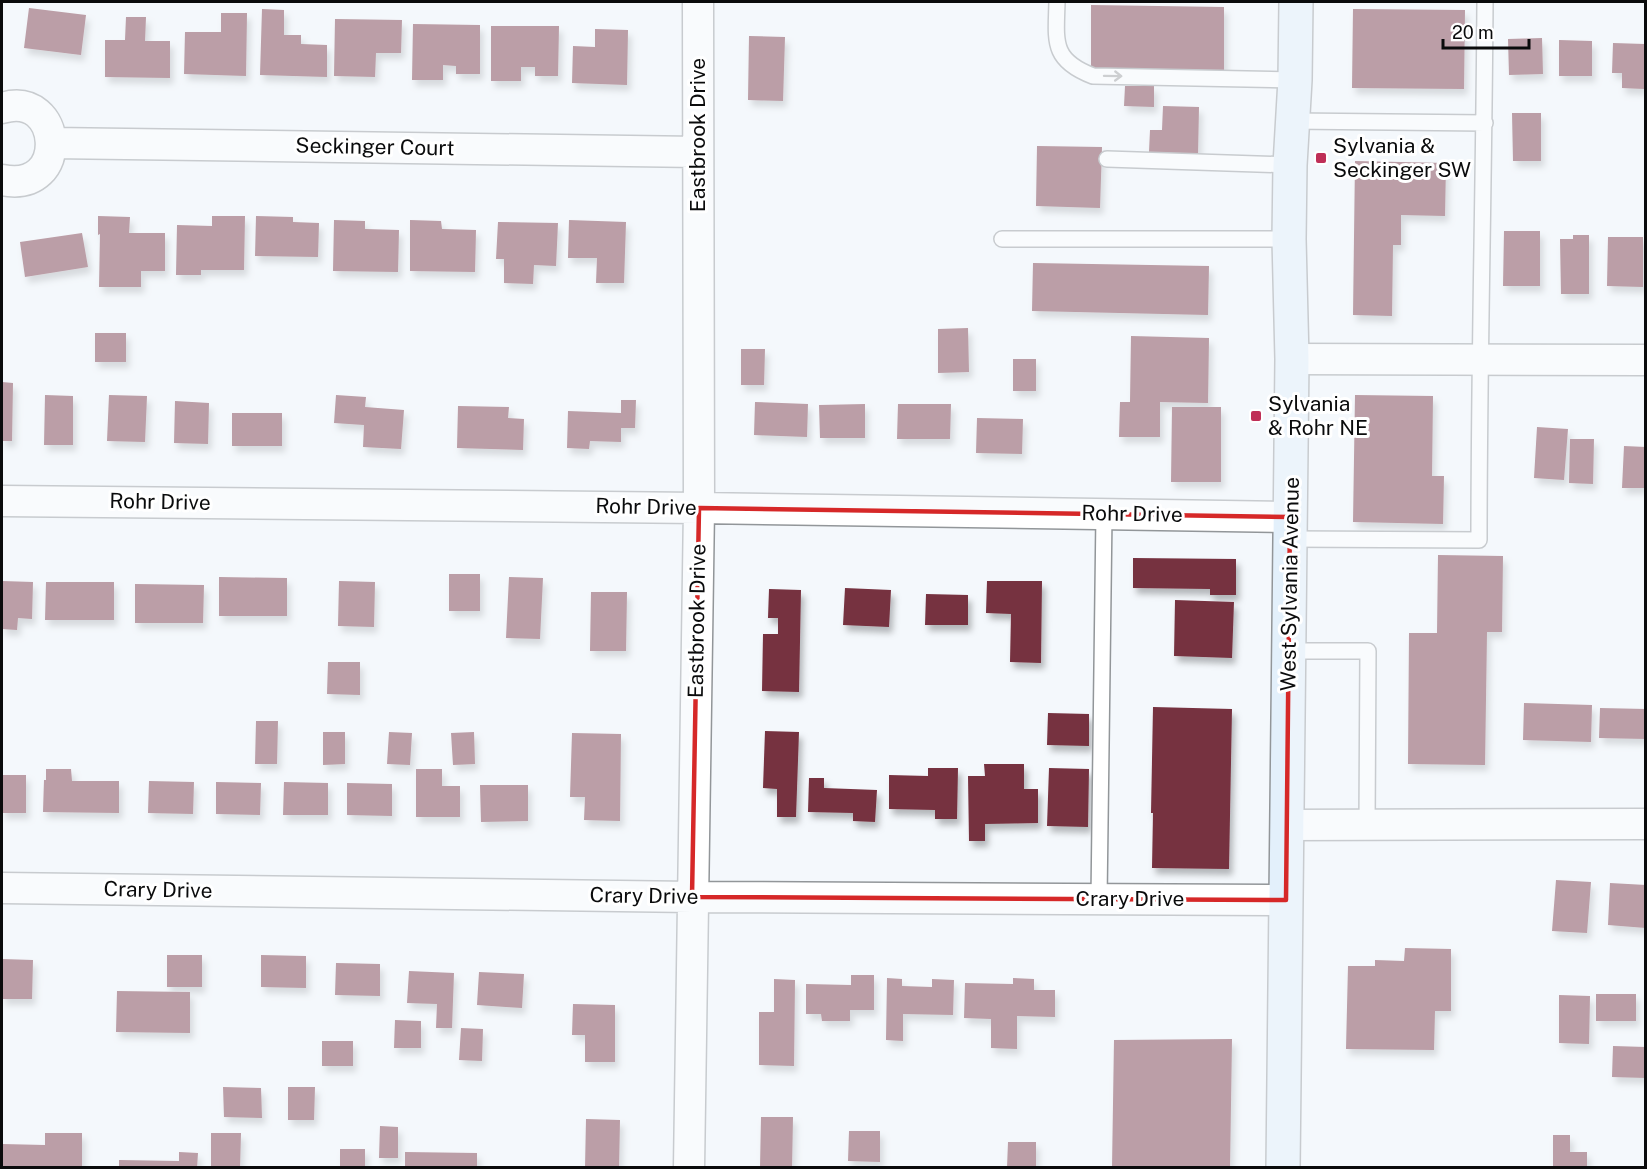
<svg xmlns="http://www.w3.org/2000/svg" width="1647" height="1169" viewBox="0 0 1647 1169" font-family="'Public Sans',sans-serif">
<style>
.building{fill:#76313f;filter:url(#shadow)}
.lines{fill:none;stroke-linecap:round;stroke-linejoin:round}
.lane-casing{stroke:#929699;stroke-width:18}
.street-casing{stroke:#929699;stroke-width:33}
.secondary-casing{stroke:#929699;stroke-width:36}
.lane{stroke:#fff;stroke-width:15}
.street{stroke:#fff;stroke-width:30}
.secondary{stroke:#e3f0fb;stroke-width:33}
.oneway{stroke:#9d9d9e}
.marked{fill:none;stroke:#d62828;stroke-width:4.5;stroke-linejoin:round}
.poi-dot{fill:#bf2f57;stroke:#fff;stroke-width:2}
.labels{text-anchor:middle;stroke-width:6;stroke-linejoin:round;paint-order:stroke}
.street-label{font-size:21px;fill:#0a0b0c;stroke:#fff}
.poi-label{font-size:21px;fill:#0a0b0c;stroke:#fff;text-anchor:start}
</style>
<defs>
<filter id="shadow"><feDropShadow dx="3.5" dy="6" stdDeviation="3" flood-color="#0004"/></filter>
</defs>
<rect width="100%" height="100%" fill="#f4f8fc"/>
<!-- building -->
<path class="building" d="M1091,5l133,2v64l-133,-2z
M29,8l57,7 -5,40 -57,-7z
M262,9l22,1v25h17v9l26,1v32l-67,-2z
M1353,9l112,1 -1,79 -112,-1z
M221,13h26l-1,63 -62,-2 1,-42h36z
M126,17h20l-1,24h25v37l-65,-1v-37h20z
M335,19l67,1 -1,33h-25l-1,24 -41,-1z
M413,24l67,1v49h-24v-8l-13,-1v15h-31z
M491,26h68l-1,50h-23v-9h-14v14h-30z
M595,29l33,1 -1,55 -55,-2 1,-37 22,1z
M749,36l36,1 -2,64 -35,-1z
M1542,38l1,36 -34,1 -1,-36z
M1559,40l33,1v35h-33z
M1613,43l32,1 -1,45 -22,-1v-15h-10z
M1125,86h29v21l-30,-1z
M1163,106l36,1 -1,47 -49,-2 1,-22h12z
M1512,113h29v48h-28z
M1037,146l65,1 -2,61 -64,-2z
M1355,161l91,2 -1,53 -44,-1v30h-8l-1,71 -39,-1z
M98,216l32,1 -1,16h36v38h-24v16h-42l1,-53 -2,1z
M212,216h33l-1,54h-43v5h-25l1,-50 35,1z
M256,216l37,1v5l26,1 -1,34 -63,-1z
M334,220l31,1v8l34,1 -1,42 -65,-1z
M410,220l31,1 1,8 34,1 -1,42 -65,-1z
M569,220l57,2 -2,61h-28l1,-25h-29z
M498,222l60,1 -2,43 -22,-1 -1,19 -29,-1v-24h-8z
M1504,231h36v55h-37z
M82,233l6,34 -63,10 -5,-35z
M1573,235h16v59h-28l-1,-55h13z
M1608,237h35v50l-36,-1z
M1033,263l176,3 -1,49 -176,-4z
M968,328l1,44 -31,1v-44z
M95,333h31v29h-31z
M1131,336l78,2 -1,65 -48,-1v35h-41l1,-35h10z
M741,349h24l-1,36h-23z
M1013,359h23v32h-23z
M2,382l11,1 -1,58h-10z
M45,395l28,1v49h-29z
M109,395l38,1 -2,46 -38,-1z
M336,395l30,2 -1,10 39,3 -3,39 -38,-2 1,-22 -30,-2z
M1355,395l78,1 -1,80h12l-1,48 -90,-2z
M621,400h15l-1,28h-14v14l-31,-1 -1,8 -22,-1 1,-37 53,2z
M175,401l34,2 -1,41 -34,-1z
M755,402l53,2 -1,33 -53,-2z
M865,404v34h-45l-1,-33z
M898,404h53l-1,35h-53z
M458,406l51,1 -1,11 16,1 -1,31 -66,-2z
M1172,407h49v75h-50z
M232,413h50v33h-50z
M977,418l46,1 -1,35 -46,-1z
M1537,427l31,2 -4,51 -30,-2z
M1570,439h24l-1,45 -24,-1z
M1624,446l22,1 -2,41h-22z
M1438,555l65,1 -1,76h-15l-2,133 -77,-1 1,-131h28z
M1133,558l103,1v36h-26v-6l-77,-1z
M449,574h31v37h-31z
M219,577l68,1v38h-68z
M509,577l34,1 -3,61 -34,-1z
M2,581l31,1 -1,37 -14,-1 -1,12 -15,-1z
M339,581l36,1 -1,45 -36,-1z
M987,581h55l-1,82 -31,-1 1,-48 -25,-1z
M46,582h68v38h-69z
M135,584l69,1 -1,38h-68z
M845,588l46,2 -2,37 -46,-2z
M769,589l32,1 -2,102 -37,-1 1,-57h15v-16h-10z
M591,592h36l-1,59h-36z
M926,594l42,1v30h-43z
M1175,600l59,2 -2,56 -58,-2z
M328,662h32v33l-33,-1z
M1524,703l68,2 -1,37 -68,-2z
M1153,707l79,2 -3,160 -77,-1 1,-55h-2z
M1600,708l46,1v30l-47,-1z
M1048,713l41,1v32l-42,-1z
M256,721h22l-1,43h-22z
M765,731l34,1 -3,85h-19v-28l-14,-1z
M323,732h22v32l-22,1z
M389,732l23,1 -2,32 -23,-1z
M474,732l1,32 -22,1 -2,-32z
M572,733l49,1 -1,87 -36,-1 1,-23h-15z
M984,764h40v25h14v34l-53,1v17h-16l-1,-65h17z
M928,768h30l-1,51h-22v-9l-46,-1v-34l39,1z
M1049,768l40,1 -1,58 -41,-1z
M46,769h25l1,12h47v32l-76,-1 1,-32h2z
M416,769h26v17h18v31h-44z
M2,775h24v38h-24z
M809,778h15v10l53,2 -2,32 -22,-1v-8l-45,-1z
M149,781l45,1 -1,32 -45,-1z
M216,782l45,1 -1,32 -44,-1z
M284,782l44,1v32h-45z
M347,783l45,1v32l-45,-1z
M480,785h48v36l-47,1z
M1556,880l35,2 -4,51 -35,-2z
M1610,883l36,2v43l-38,-3z
M1405,948l46,1v62h-16l-1,39 -88,-1 2,-83h27v-6l29,1z
M167,955h35v32h-35z
M261,955l45,1v32l-45,-1z
M2,959l31,1 -1,39h-30z
M336,963l44,1v32l-45,-1z
M409,971l45,2 -2,55h-16l1,-24 -30,-1z
M479,972l45,2 -2,34 -45,-3z
M851,975h23v35h-24v11h-28l-1,-7h-15v-30l45,1z
M887,978l15,1v7l30,1v-8l22,1 -1,35 -50,-1v27l-17,-1z
M1013,978l21,1v11h21v27l-38,-1v33l-26,-1v-29l-27,-1 1,-35 48,1z
M774,979l21,1 -1,86 -35,-1v-53h15z
M117,991l73,1v41l-74,-1z
M1596,994h40v27h-40z
M1559,995l31,1 -1,48 -30,-1z
M573,1004l42,1v57h-30v-27h-13z
M395,1020l26,1v27h-27z
M461,1028l22,1 -1,32 -23,-1z
M1232,1039l-2,129h-118l2,-128z
M322,1041h31v25h-31z
M1613,1046l33,1v31l-34,-1z
M223,1087l38,1 1,30 -38,-1z
M288,1087h27l-1,33h-26z
M761,1117h32l-1,51h-32z
M586,1119l34,1 -1,48h-34z
M380,1126l18,1v31h-19z
M849,1131h31v31l-32,-1z
M45,1133h37v35h-80v-24l43,1z
M211,1133h30l-1,35h-29z
M1553,1135h17v17h17v16h-34z
M1008,1142h28v26h-29z
M340,1149h25v19h-25z
M179,1152l19,1 -1,15h-78v-8l60,1z
M405,1152l72,1v15h-72z"/>
<g class="lines">
<defs>
<path id="lane" d="M1057,2c-1,39 -6,58 36,74l202,4
M1292,121l193,2
M1107,159l183,6
M1002,239h287
M1290,539l189,1c0,-180 5,-359 6,-538
M1289,651h79l-1,174
M1099,899l5,-385"/>
<path id="street" d="M2,108c61,-19 69,86 0,72
M52,143l646,9
M1292,359l354,1
M2,501l697,7 591,9
M1287,825l359,-1
M2,888l690,9 594,3
M689,1168l10,-660 -1,-506"/>
<path id="secondary" d="M1283,1168l9,-809 -3,-120 1,-74 5,-85 1,-78"/>
</defs>
<!-- lane casing -->
<use href="#lane" class="lane-casing"/>
<!-- street casing -->
<use href="#street" class="street-casing"/>
<!-- secondary casing -->
<use href="#secondary" class="secondary-casing"/>
<!-- lane -->
<use href="#lane" class="lane"/>
<!-- street -->
<use href="#street" class="street"/>
<!-- secondary -->
<use href="#secondary" class="secondary"/>
</g>
<!-- one-way arrows -->
<defs><path id="oneway-shaft" d="M-6 0H5M1.5-3L5.5 0L1.5 3" fill="none" stroke-width="1.6" stroke-linecap="round" stroke-linejoin="round" transform="scale(1.5)"/></defs>
<use class="oneway" href="#oneway-shaft" transform="translate(1113 76) rotate(1)"/>
<!-- marked area -->
<path d="M0 0H1647V1169H0ZM699,508l591,9 -4,383 -594,-3z" fill="#f4f8fc" fill-opacity=".55" fill-rule="evenodd"/>
<path class="marked" d="M699,508l591,9 -4,383 -594,-3z"/>
<!-- markers -->
<g class="poi-dot">
<rect x="1315" y="152" width="12" height="12" rx="3"/>
<rect x="1250" y="410" width="12" height="12" rx="3"/>
</g>
<g class="labels">
<!-- street labels -->
<g class="street-label">
<text transform="translate(698 135) rotate(-90)" y="7">Eastbrook Drive</text>
<text transform="translate(375 147) rotate(1)" y="7">Seckinger Court</text>
<text transform="translate(160 502) rotate(1)" y="7">Rohr Drive</text>
<text transform="translate(646 507) rotate(1)" y="7">Rohr Drive</text>
<text transform="translate(1132 514) rotate(1)" y="7">Rohr Drive</text>
<text transform="translate(1290 584) rotate(-89)" y="7">West Sylvania Avenue</text>
<text transform="translate(697 621) rotate(-89)" y="7">Eastbrook Drive</text>
<text transform="translate(158 890) rotate(1)" y="7">Crary Drive</text>
<text transform="translate(644 896) rotate(1)" y="7">Crary Drive</text>
<text x="1130" y="906">Crary Drive</text>
</g>
<!-- poi labels -->
<g class="poi-label">
<text x="1333" y="153">Sylvania &amp;<tspan x="1333" dy="24">Seckinger SW</tspan></text>
<text x="1268" y="411">Sylvania<tspan x="1268" dy="24">&amp; Rohr NE</tspan></text>
</g>
</g>
<!-- border -->
<rect width="1647" height="1169" fill="none" stroke="#0a0b0c" stroke-width="6"/>
<!-- scale -->
<path d="M1443 39v9h86v-9" fill="none" stroke="#0a0b0c" stroke-width="3"/>
<text x="1452" y="39" font-size="18" fill="#0a0b0c" stroke="#ffffff" stroke-width="4.5" paint-order="stroke">20 m</text>
</svg>
